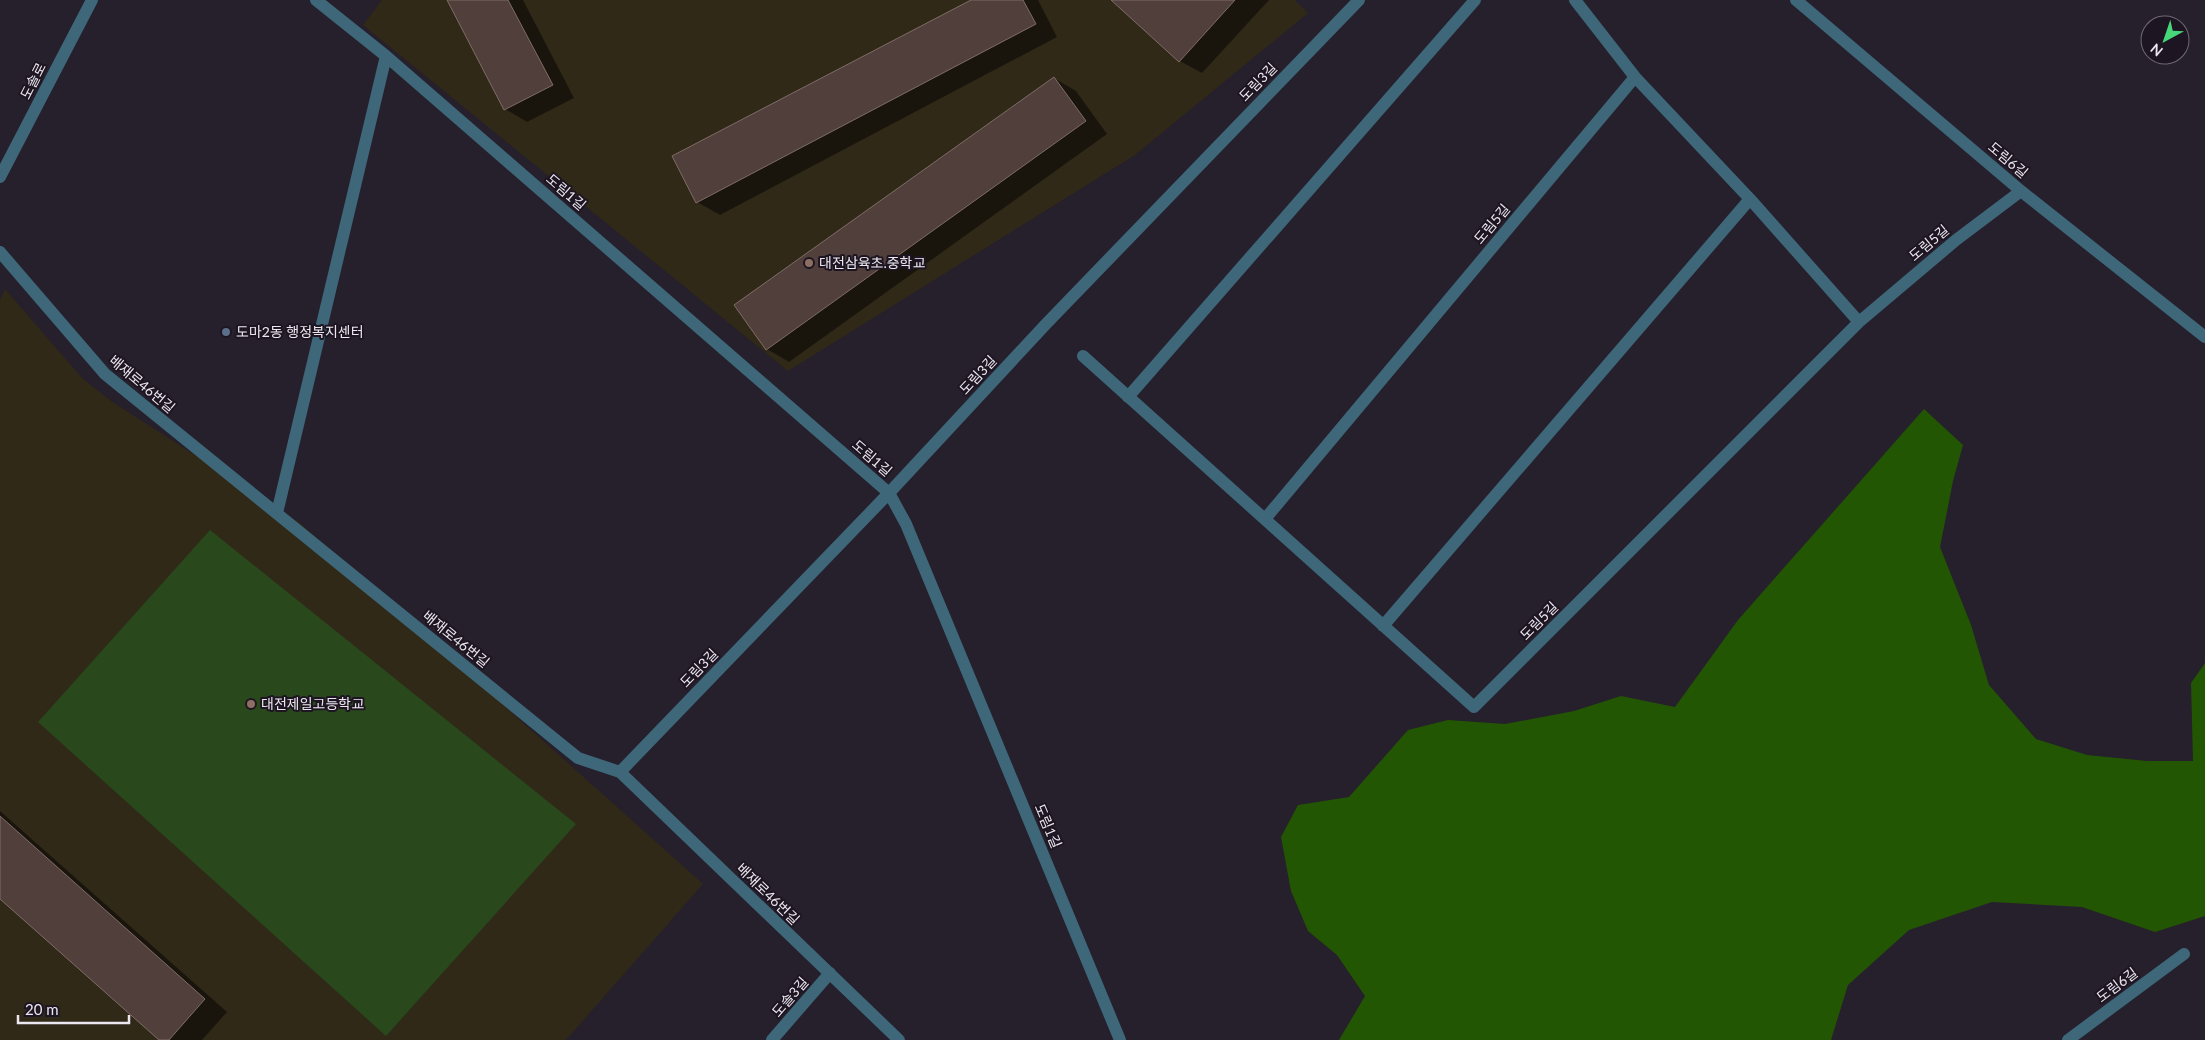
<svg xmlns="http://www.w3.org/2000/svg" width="2205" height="1040" viewBox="0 0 2205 1040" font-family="Lato,'Noto Sans KR',sans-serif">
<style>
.education{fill:#302918}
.green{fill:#29481c}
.forest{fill:#235602}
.shadow{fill:#0007}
.building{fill:#513f3b;stroke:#7f6c68}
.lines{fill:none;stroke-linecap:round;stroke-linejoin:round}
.minor{stroke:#3e6779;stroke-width:12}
.tertiary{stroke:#3e6779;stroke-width:12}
.education-dot{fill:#8d6e63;stroke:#1d1622;stroke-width:2}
.service-dot{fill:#5c6f8a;stroke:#1d1622;stroke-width:2}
.labels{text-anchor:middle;stroke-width:4;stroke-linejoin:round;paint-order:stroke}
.street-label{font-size:14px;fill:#ebe6ef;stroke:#1d1622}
.poi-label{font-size:14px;fill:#ebe6ef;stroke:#1d1622;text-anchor:start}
</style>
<rect width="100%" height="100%" fill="#261f2c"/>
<!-- education -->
<path class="education" d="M382,0h913l13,13 -173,142 -347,216 -425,-346z
M5,289l77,89 29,23 189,122 403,361 -137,156h-566v-740z"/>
<!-- green -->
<path class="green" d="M210,530l366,294 -190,212 -348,-314z"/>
<!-- forest -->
<path class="forest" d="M1924,409l39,36 -10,36 -13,66 31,78 18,60 47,54 51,16 60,6h46l-2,-78 14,-20v253l-50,16 -73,-25 -90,-5 -83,28 -61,55 -17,55h-492l26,-44 -28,-41 -29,-24 -17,-40 -10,-54 17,-32 51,-8 59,-67 40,-10 57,4 69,-13 47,-15 54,11 63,-87z"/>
<!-- shadow -->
<path class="shadow" d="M448,0h75l51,98 -47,24 -22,-13z
M973,0h65l19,37 -337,178 -23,-13z
M1113,0h156l-67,73 -22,-12z
M1054,78l22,13 31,43 -318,228 -22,-13 -31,-44z
M0,811l227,201 -25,28h-41l-161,-143z"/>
<!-- building -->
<path class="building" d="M447,0h61l45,85 -49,25z
M971,0h52l13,24 -340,179 -24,-47z
M1111,0h124l-56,62z
M1054,77l32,44 -320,229 -32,-45z
M0,816l205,183 -36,41h-10l-159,-141z"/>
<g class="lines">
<!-- minor -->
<path class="minor" d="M316,0l70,56 503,437 17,31 214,516
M1575,0l60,77 115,122 109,123
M1796,0l225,191 184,146
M0,252l105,122 473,384 42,14 279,268
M1083,356l391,351 385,-385 97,-82 65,-49
M1128,397l347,-397
M277,513l109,-457
M1265,519l370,-442
M1383,626l367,-427
M620,772l269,-279 157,-169 313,-324
M772,1040l58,-67
M2068,1040l116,-86"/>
<!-- tertiary -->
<path class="tertiary" d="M0,177l92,-177"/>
</g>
<!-- markers -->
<g class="education-dot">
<circle cx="809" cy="263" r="5"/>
<circle cx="251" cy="704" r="5"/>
</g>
<circle class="service-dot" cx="226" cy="332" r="5"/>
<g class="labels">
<!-- street labels -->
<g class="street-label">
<text transform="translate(33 81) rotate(-63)" y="5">도솔로</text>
<text transform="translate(1258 82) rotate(-46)" y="5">도림3길</text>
<text transform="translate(2008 160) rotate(40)" y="5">도림6길</text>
<text transform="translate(566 192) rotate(41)" y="5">도림1길</text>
<text transform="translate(1492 224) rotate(-50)" y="5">도림5길</text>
<text transform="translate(1929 243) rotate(-40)" y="5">도림5길</text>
<text transform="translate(978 375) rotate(-47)" y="5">도림3길</text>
<text transform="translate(142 384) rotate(40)" y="5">배재로46번길</text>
<text transform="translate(872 458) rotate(41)" y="5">도림1길</text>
<text transform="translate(1539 621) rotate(-45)" y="5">도림5길</text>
<text transform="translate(456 639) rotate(39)" y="5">배재로46번길</text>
<text transform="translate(699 668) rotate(-46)" y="5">도림3길</text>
<text transform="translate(1048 826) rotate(67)" y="5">도림1길</text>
<text transform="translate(768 894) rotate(44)" y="5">배재로46번길</text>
<text transform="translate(2117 985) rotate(-37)" y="5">도림6길</text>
<text transform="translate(790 997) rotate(-49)" y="5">도솔3길</text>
</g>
<!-- poi labels -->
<g class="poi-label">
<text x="819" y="268">대전삼육초.중학교</text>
<text x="236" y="337">도마2동 행정복지센터</text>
<text x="261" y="709">대전제일고등학교</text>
</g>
</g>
<!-- north arrow -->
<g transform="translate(2165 40) rotate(220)"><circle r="24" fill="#1d1622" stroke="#6f6974"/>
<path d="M0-4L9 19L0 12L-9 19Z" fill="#47d779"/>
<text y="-8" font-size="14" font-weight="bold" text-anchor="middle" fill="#ebe6ef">N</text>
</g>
<!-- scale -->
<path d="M18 1015v8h111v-8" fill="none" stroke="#ebe6ef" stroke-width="2.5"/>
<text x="25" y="1015" font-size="15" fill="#ebe6ef" stroke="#1d1622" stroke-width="4" paint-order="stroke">20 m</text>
</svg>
